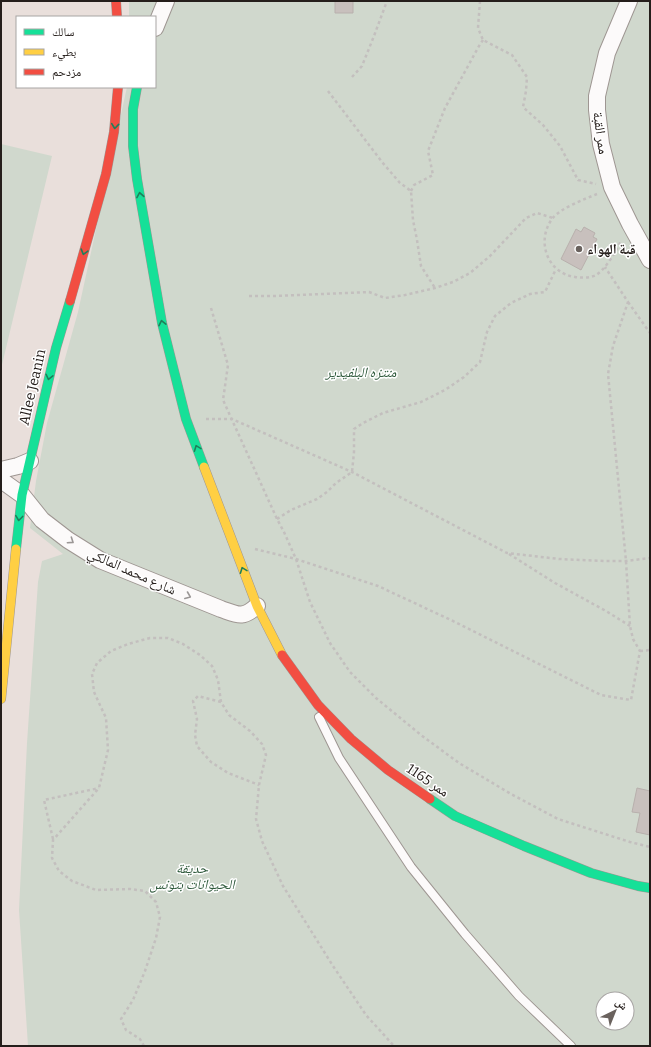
<svg xmlns="http://www.w3.org/2000/svg" width="651" height="1047" viewBox="0 0 651 1047" font-family="Bitter,'Noto Naskh Arabic',serif">
<style>
.green{fill:#d0d8cd;fill-rule:evenodd}
.building{fill:#c8c0bd;stroke:#b8b0ad}
.lines{fill:none;stroke-linecap:round;stroke-linejoin:round}
.lane-casing{stroke:#9e9692;stroke-width:10}
.street-casing{stroke:#9e9692;stroke-width:18}
.fast-casing{stroke:#9e9692;stroke-width:10}
.slow-casing{stroke:#9e9692;stroke-width:10}
.jam-casing{stroke:#9e9692;stroke-width:10}
.path{stroke:#c3bfbe;stroke-width:2.5;stroke-dasharray:3 3;stroke-linecap:butt}
.lane{stroke:#fcfafa;stroke-width:8}
.street{stroke:#fcfafa;stroke-width:16}
.fast{stroke:#16e098;stroke-width:9}
.slow{stroke:#ffcf43;stroke-width:9}
.jam{stroke:#f24e42;stroke-width:9}
.oneway{stroke:#1e7f5a}
.oneway2{stroke:#9b9796}
.poi-dot{fill:#6a625e;stroke:#fff;stroke-width:1.5}
.labels{text-anchor:middle;stroke-width:3;stroke-linejoin:round;paint-order:stroke}
.street-label{font-size:14px;fill:#251e1b;stroke:#fff}
.poi-label{font-size:14px;font-weight:bold;fill:#251e1b;stroke:#fff;text-anchor:start}
.park-label{font-size:14px;font-style:italic;fill:#2e593b;stroke:#fff}
</style>
<rect width="100%" height="100%" fill="#e9dfdb"/>
<!-- green -->
<path class="green" d="M129,1h521v1045h-622l-9,-136 8,-167 11,-161 4,-21 21,-7 -33,-26 6,-47 11,-58 31,-111 49,-225h28v-70h-26zM603,999h24v24h-24z
M1,144l51,12 -51,213z"/>
<!-- building -->
<path class="building" d="M335,1h18v12h-18z
M584,227l11,6 -2,4 4,2 -16,31 -20,-11 15,-30 5,3z
M637,788l13,3v44l-14,-3 4,-19 -8,-1z"/>
<g class="lines">
<defs>
<path id="lane" d="M319,717l20,41 72,109 54,67 54,62 52,50"/>
<path id="street" d="M629,1l-22,52 -10,43v14l4,34 11,43 18,37 20,36
M155,28l11,-27
M1,470l17,-4 12,-5
M1,480l21,15 20,25 26,20 32,20 121,49c17,6 21,10 36,-3"/>
<path id="fast" d="M137,87l-4,22v37l4,33 25,144 24,96 18,48
M16,549l6,-54 34,-147 14,-47
M430,799l25,17 69,30 67,27 47,13 12,2"/>
<path id="slow" d="M204,467l53,139 25,49
M1,699l15,-150"/>
<path id="jam" d="M116,1l1,16
M70,301l36,-127 8,-42 4,-45
M282,655l36,50 33,34 37,31 42,29"/>
</defs>
<!-- lane casing -->
<use href="#lane" class="lane-casing"/>
<!-- street casing -->
<use href="#street" class="street-casing"/>
<!-- fast casing -->
<use href="#fast" class="fast-casing"/>
<!-- slow casing -->
<use href="#slow" class="slow-casing"/>
<!-- jam casing -->
<use href="#jam" class="jam-casing"/>
<!-- path -->
<path class="path" d="M480,1l-2,27 5,12 29,15 15,22 -1,14 -3,16 20,18 17,21 18,34 18,4
M352,77l10,-11 12,-30 13,-35
M328,91l54,71 18,21 11,8 2,29 4,20 4,26 14,22
M411,191l3,-6 19,-10 -5,-24 17,-43 34,-62 4,-6
M597,194c-12,5 -37,14 -45,25 -16,22 -5,54 23,58 7,1 15,1 21,-2 10,-6 20,-24 25,-34
M249,296h25l95,-4 16,6 20,-3 30,-7 18,-6 17,-9 20,-17 36,-38 11,-5 16,5
M628,302l22,31
M211,308l17,57 -5,35 54,119 7,13 12,27 14,43 20,41 20,29 26,26 45,37 38,28 52,31 47,25 72,23 20,5
M206,419h26l120,53 155,81 52,6 45,2h22l24,-3
M277,519l14,-9 26,-11 10,-7 9,-9 16,-11 2,-20v-23l9,-6 20,-10 38,-11 24,-12 19,-13 16,-15 7,-30 8,-16 16,-13 19,-9 15,-2 11,-23
M255,549l41,10 82,27 75,35 148,74 30,5 9,-49 -7,-12 -3,-13 -4,-65 -18,-187 5,-28 15,-44 -23,-35
M509,554l46,29 51,28 24,15
M640,651l10,-1
M221,702l-23,-6 -5,5 4,18 -2,16 2,11 14,16 17,11 31,12
M53,839l-9,-39 55,-12
M144,1046l-4,-7 -14,-9 -5,-11 12,-19 12,-29 11,-33 4,-21 -4,-15 -11,-11 -15,-2 -34,1 -24,-9 -13,-10 -7,-13 1,-18 46,-52 9,-38 -2,-32 -12,-26 -2,-18 5,-11 14,-12 17,-7 22,-6h18l15,6 17,11 12,11 6,14 3,22 8,13 21,16 12,13 4,11 -7,30 -3,34 6,22 21,45 50,80 33,49 28,31"/>
<!-- lane -->
<use href="#lane" class="lane"/>
<!-- street -->
<use href="#street" class="street"/>
<!-- fast -->
<use href="#fast" class="fast"/>
<!-- slow -->
<use href="#slow" class="slow"/>
<!-- jam -->
<use href="#jam" class="jam"/>
</g>
<!-- one-way arrows -->
<defs><path id="oneway-chevron" d="M-2-3.5L2.5 0L-2 3.5" fill="none" stroke-width="1.6" stroke-linecap="round" stroke-linejoin="round"/></defs>
<g class="oneway">
<use href="#oneway-chevron" transform="translate(115 126) rotate(96)"/>
<use href="#oneway-chevron" transform="translate(140 195) rotate(-100)"/>
<use href="#oneway-chevron" transform="translate(84 252) rotate(106)"/>
<use href="#oneway-chevron" transform="translate(162 323) rotate(-102)"/>
<use href="#oneway-chevron" transform="translate(49 377) rotate(103)"/>
<use href="#oneway-chevron" transform="translate(197 448) rotate(-111)"/>
<use href="#oneway-chevron" transform="translate(19 518) rotate(97)"/>
<use href="#oneway-chevron" transform="translate(243 570) rotate(-111)"/>
</g>
<g class="oneway2">
<use href="#oneway-chevron" transform="translate(71 541) rotate(34)"/>
<use href="#oneway-chevron" transform="translate(188 596) rotate(22)"/>
</g>
<!-- markers -->
<circle class="poi-dot" cx="579" cy="249" r="4"/>
<g class="labels">
<!-- street labels -->
<g class="street-label">
<text transform="translate(601 133) rotate(82)" y="5">ممر القبة</text>
<text transform="translate(32 387) rotate(-77)" y="5">Allee Jeanin</text>
<text transform="translate(132 571) rotate(24)" y="5">شارع محمد المالكي</text>
<text transform="translate(428 780) rotate(34)" y="5">ممر 1165</text>
</g>
<!-- poi labels -->
<g class="poi-label">
<text x="587" y="254">قبة الهواء</text>
</g>
<!-- park labels -->
<g class="park-label">
<text x="361" y="377">منتزه البلفيدير</text>
<text x="192" y="873">حديقة<tspan x="192" dy="16">الحيوانات بتونس</tspan></text>
</g>
</g>
<!-- border -->
<rect width="651" height="1047" fill="none" stroke="#251e1b" stroke-width="4"/>
<!-- legend -->
<rect x="16" y="16" width="140" height="72" fill="#ffffff" stroke="#a8a5a4"/>
<rect x="24" y="29" width="20" height="6" fill="#16e098" stroke="#a8a5a4"/>
<text x="52" y="36" font-size="12" fill="#251e1b">سالك</text>
<rect x="24" y="49" width="20" height="6" fill="#ffcf43" stroke="#a8a5a4"/>
<text x="52" y="56" font-size="12" fill="#251e1b">بطيء</text>
<rect x="24" y="69" width="20" height="6" fill="#f24e42" stroke="#a8a5a4"/>
<text x="52" y="76" font-size="12" fill="#251e1b">مزدحم</text>
<!-- north arrow -->
<g transform="translate(615 1011) rotate(43)"><circle r="19" fill="#ffffff" stroke="#a8a5a4"/>
<path d="M0-3L7 15L0 10L-7 15Z" fill="#6a625e"/>
<text y="-6" font-size="11" font-weight="bold" text-anchor="middle" fill="#251e1b">ش</text>
</g>
</svg>
